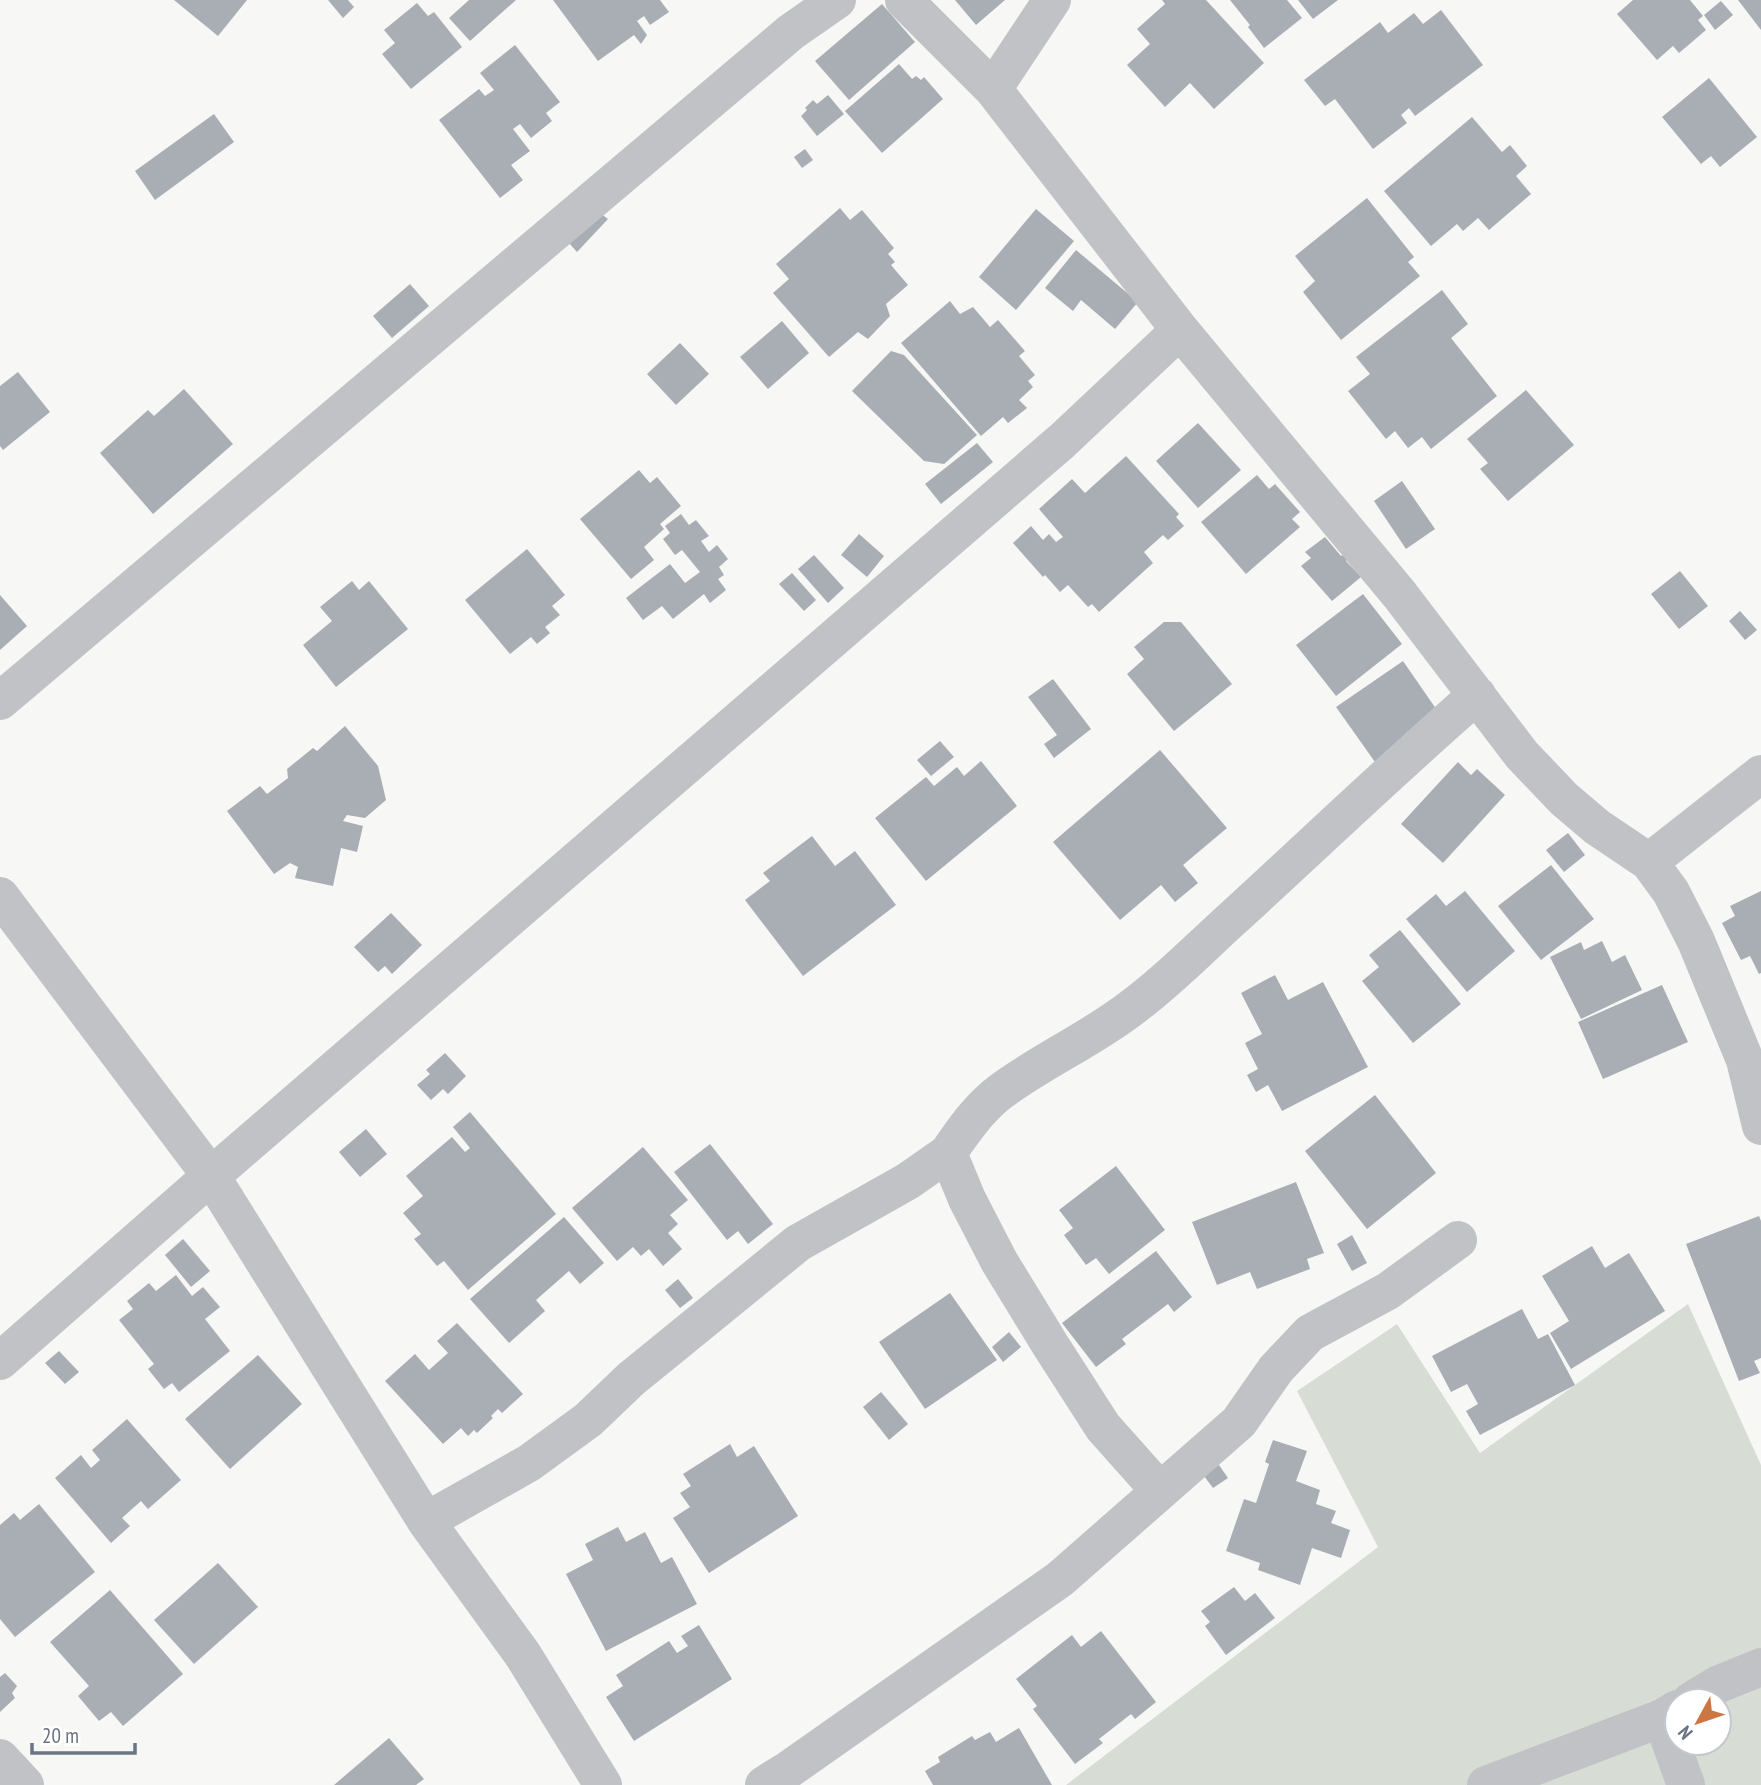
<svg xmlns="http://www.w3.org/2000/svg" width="1761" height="1785" viewBox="0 0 1761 1785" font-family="'PT Sans Narrow',sans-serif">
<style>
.green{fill:#d7dcd5;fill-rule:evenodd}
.building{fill:#a9adb4}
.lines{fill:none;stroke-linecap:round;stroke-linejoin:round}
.street{stroke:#c0c2c6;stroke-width:38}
</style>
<rect width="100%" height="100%" fill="#f7f8f5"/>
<!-- green -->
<path class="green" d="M1688,1304l73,161v320h-695l312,-238 -81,-156 100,-67 83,129zM1677,1701h42v42h-42z"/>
<!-- building -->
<path class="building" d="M174,0h73l-29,36z
M328,0h20l6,7 -11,11z
M469,0h47l-46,41 -21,-23z
M553,0h107l9,12 -19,13 -6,-9 -7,5 10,14 -6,9 -7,-9 -36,26z
M955,0h50l-29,25z
M1162,0h44l58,63 -50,46 -24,-26 -25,24 -38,-42 23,-21 -13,-15 28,-25z
M1230,0h57l15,18 -38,30 -16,-21 2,-2z
M1298,0h40l-25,19z
M1633,0h57l13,16 -5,4 8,10 -27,23 -6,-7 -16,14 -40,-46z
M1738,0h23v30z
M1721,1l12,14 -18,15 -11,-15z
M417,3l11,13 6,-4 28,35 -51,42 -29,-35 13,-11 -11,-13z
M882,4l33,38 -66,58 -34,-39z
M1441,10l42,55 -68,51 -6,-8 -8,7 6,8 -34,26 -38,-50 -10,7 -21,-26 76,-58 8,11 26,-20 9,11z
M515,45l45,57 -14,11 6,8 -21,17 -11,-14 -7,5 17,22 -19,14 12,15 -23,18 -61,-78 40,-31 6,7 9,-6 -14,-17z
M899,64l13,15 4,-3 5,4 3,-3 19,22 -61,54 -37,-42z
M1709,78l48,59 -37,30 -9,-11 -10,8 -39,-47z
M828,95l16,19 -27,22 -16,-20 6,-6 -2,-2 8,-8 4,4z
M214,114l20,28 -79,58 -20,-29z
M1472,117l30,35 8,-7 17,21 -11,10 15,18 -42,36 -11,-12 -15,13 -6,-7 -26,22 -47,-55z
M805,149l8,11 -11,8 -8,-11z
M1367,198l47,59 -6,5 12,14 -79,64 -38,-48 12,-11 -20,-25z
M840,208l10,12 12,-10 32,38 -6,6 7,8 -4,3 17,20 -22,19 4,12 -22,23 -10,-7 -29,25 -56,-64 16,-14 -13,-15z
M1036,209l38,32 -58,69 -37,-33z
M600,213l8,6 -31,33 -9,-10z
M1076,250l62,52 -23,27 -34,-29 -8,11 -28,-23z
M410,284l19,22 -37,32 -19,-22z
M1442,290l26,34 -17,14 46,58 -66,53 -9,-12 -14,11 -13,-17 -9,8 -38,-48 22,-17 -14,-17z
M950,301l10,13 13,-7 17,20 8,-7 27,31 -6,5 16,19 -7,6 5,6 -14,13 8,8 -19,15 -5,-6 -22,19 -80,-93z
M782,321l27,32 -41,36 -28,-32z
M680,343l29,31 -33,31 -29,-31z
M891,351l13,4 73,80 -33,29 -20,-3 -72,-70z
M18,372l32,40 -47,38 -3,-4v-60z
M184,389l49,55 -80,70 -53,-61 48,-43 6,6z
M1526,390l48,55 -66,56 -28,-32 8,-6 -21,-24z
M1198,423l43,47 -43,38 -42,-47z
M977,443l16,19 -52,42 -16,-20z
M1126,456l53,58 -3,3 8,9 -16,14 -5,-5 -19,17 9,11 -54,49 -7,-8 -4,3 -20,-22 -8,7 -15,-17 -2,2 -30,-34 18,-17 12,14 6,-6 7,8 7,-5 -24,-28 33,-30 13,14z
M639,470l11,13 7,-6 24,29 -21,18 4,5 -20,18 10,13 -23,19 -51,-60z
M1257,475l12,14 6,-5 25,28 -8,7 8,8 -54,47 -45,-52z
M1402,481l33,48 -29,20 -32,-48z
M681,514l8,11 7,-5 13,16 -8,5 8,11 8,-7 11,14 -9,8 5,8 -6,4 8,11 -16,13 -6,-9 -31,25 -11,-13 -19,14 -17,-22 44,-34 15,19 15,-11 -18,-22 -7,5 -12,-16 7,-6 -5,-7z
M859,534l25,22 -17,21 -26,-22z
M1325,537l16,19 3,-2 4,5 -2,2 15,16 -29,24 -31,-35 10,-8 -6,-6z
M527,549l38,46 -13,11 8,9 -15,12 5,6 -13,11 -6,-7 -21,17 -45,-54z
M814,555l30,33 -16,15 -30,-34z
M1680,571l28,35 -29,23 -28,-35z
M792,573l24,27 -12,11 -25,-27z
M352,581l7,9 10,-9 39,48 -72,58 -33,-42 29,-24 -12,-14z
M1363,594l39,50 -66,52 -40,-51z
M0,595l27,31 -27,24z
M1740,611l17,19 -12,10 -16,-19z
M1164,622h17l51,62 -58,47 -47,-57 17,-15 -10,-12z
M1403,661l38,55 -66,46 -39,-55z
M1053,679l38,50 -37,29 -10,-14 13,-9 -29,-38z
M345,726l33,40 8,34 -21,18 -18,-3 -4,6 20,5 -6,26 -16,-4 -8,38 -38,-8 3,-11 -8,-4 -16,11 -47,-63 33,-25 7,8 21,-16 -1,-9 26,-21 4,3z
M940,741l14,16 -23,19 -14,-16z
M1160,750l67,78 -44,37 15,18 -23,19 -14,-17 -41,35 -67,-78z
M981,761l36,45 -91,75 -51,-63 51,-41 8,9 23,-19 7,9z
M1458,762l13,13 6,-6 28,26 -62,68 -42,-39z
M1568,833l17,22 -21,17 -18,-22z
M812,836l23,30 20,-15 41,54 -93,71 -58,-76 25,-19 -7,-8z
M1551,865l43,54 -53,41 -43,-54z
M1465,891l50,60 -48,41 -61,-73 30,-25 10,12z
M1761,891v82l-2,1 -9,-18 -9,4 -19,-37 13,-7 -5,-10z
M391,913l31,32 -30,29 -7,-8 -7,6 -24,-25z
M1400,930l61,74 -48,39 -51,-62 17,-14 -10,-12z
M1602,941l10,21 13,-7 17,35 -61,29 -31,-62 31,-15 3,8z
M1275,975l13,25 35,-18 45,85 -86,44 -14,-26 -12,7 -9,-17 11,-6 -13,-26 17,-9 -21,-41z
M1662,985l26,57 -85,37 -25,-57z
M445,1053l21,23 -18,18 -5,-5 -12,11 -14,-15 13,-11 -4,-4z
M1375,1095l61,78 -69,56 -62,-78z
M470,1112l86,102 -88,76 -24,-29 -7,5 -23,-27 7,-5 -18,-21 20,-17 -17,-20 46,-39 13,15 5,-4 -17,-21z
M366,1129l21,25 -27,23 -21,-25z
M710,1144l63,80 -25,20 -10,-13 -11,9 -53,-68z
M643,1147l45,53 -18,15 8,9 -10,9 14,16 -19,17 -14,-17 -8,7 -8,-9 -16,14 -45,-53z
M1116,1166l49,64 -56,44 -13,-16 -10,7 -22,-30 9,-7 -14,-18z
M1296,1182l28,71 -17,6 3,10 -53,20 -7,-17 -33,13 -25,-63z
M1759,1216l2,5v137l-7,3 6,12 -21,8 -53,-137z
M564,1217l40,46 -24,21 -11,-13 -33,29 9,11 -36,32 -39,-44z
M1352,1235l15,28 -15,8 -15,-27z
M183,1239l27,32 -19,16 -26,-32z
M1592,1246l13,22 24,-15 36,58 -94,58 -21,-36 19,-12 -27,-45z
M1156,1251l36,46 -18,15 -6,-8 -46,35 4,5 -30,23 -34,-44z
M176,1275l16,21 11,-9 17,20 -15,12 25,32 -51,41 -7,-9 -8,6 -16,-20 6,-5 -35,-44 14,-11 -6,-8 22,-18 7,8z
M678,1279l15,19 -13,10 -15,-18z
M950,1293l47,67 -72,49 -46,-67z
M1522,1309l16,30 10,-5 27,51 -95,50 -14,-24 12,-7 -11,-20 -16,8 -19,-36z
M457,1323l66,71 -21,19 -4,-4 -7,7 2,2 -16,15 -3,-3 -6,6 -7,-8 -18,16 -58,-63 30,-27 14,16 19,-17 -11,-12z
M1009,1332l12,15 -18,15 -11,-15z
M59,1351l20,21 -14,12 -20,-21z
M258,1355l44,49 -72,65 -45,-50z
M881,1392l27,32 -19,16 -26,-33z
M127,1419l54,61 -33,29 -7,-8 -19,17 8,8 -19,17 -56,-65 26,-23 10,13 9,-8 -8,-10z
M1273,1440l34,11 -11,30 24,9 -4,14 20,7 -5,12 19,7 -9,28 -29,-10 -12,37 -42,-15 2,-7 -34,-12 18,-52 12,4 13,-39 -4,-2z
M730,1444l7,13 17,-11 44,70 -89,57 -36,-55 17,-11 -10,-14 11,-7 -8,-12z
M1219,1465l9,13 -15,10 -9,-12z
M39,1504l56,68 -80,65 -15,-18v-94l14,-12 6,7z
M618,1527l8,15 19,-10 16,31 11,-6 25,47 -91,47 -40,-77 27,-14 -8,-16z
M218,1563l40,44 -64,57 -40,-44z
M1234,1587l11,14 10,-8 20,25 -49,37 -21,-29 5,-4 -9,-11z
M110,1590l73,84 -60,52 -12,-14 -12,9 -21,-25 11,-10 -39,-44z
M699,1625l33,54 -98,62 -28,-44 17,-11 -7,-11 53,-34 8,12 11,-7 -7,-10z
M1101,1631l55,71 -21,17 -4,-5 -32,25 4,4 -28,21 -42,-55 4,-3 -21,-27 56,-44 9,12z
M5,1673l12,13 -5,7 3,5 -15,14v-35z
M1019,1728l33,57h-119l-8,-14 15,-9 -2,-5 34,-21 3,4 15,-8 6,10z
M389,1738l35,41 -8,6h-82z"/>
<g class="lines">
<!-- street -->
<path class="street" d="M904,0l89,89
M1052,0l-59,89 187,241 220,265 122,160 42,44 33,28 52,35 22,30 25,49 49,119 16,66
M0,701l791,-669 46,-32
M1649,862l112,-88
M0,896l211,280 215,345 97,134 80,130
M0,1361l211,-185 851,-735 118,-111
M1160,1491l-57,-64 -52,-81 -52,-85 -32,-62 -19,-46c15,-22 31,-45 52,-61 43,-32 92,-53 134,-86 35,-26 67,-59 99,-88 81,-74 161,-151 244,-223
M426,1521l103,-58 59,-43 43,-41 167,-136 110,-62 40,-28
M1691,1701l28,-17 42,-17
M1662,1718l24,67
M0,1758l25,27
M764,1785l24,-15 272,-191 179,-157 37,-53 34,-36 78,-42 70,-51
M1486,1785l176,-67 15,-9"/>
</g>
<!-- north arrow -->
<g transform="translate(1698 1722) rotate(230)"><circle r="33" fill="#ffffff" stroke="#c4c7cd" stroke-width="2"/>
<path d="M0-5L12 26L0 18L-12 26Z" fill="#cc7641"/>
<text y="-10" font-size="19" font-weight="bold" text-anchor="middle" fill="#6b7482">N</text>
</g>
<!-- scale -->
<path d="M32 1743v10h103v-10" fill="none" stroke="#6b7482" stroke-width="3.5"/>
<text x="42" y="1743" font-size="21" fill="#6b7482" stroke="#ffffff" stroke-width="5" paint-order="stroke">20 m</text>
</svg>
